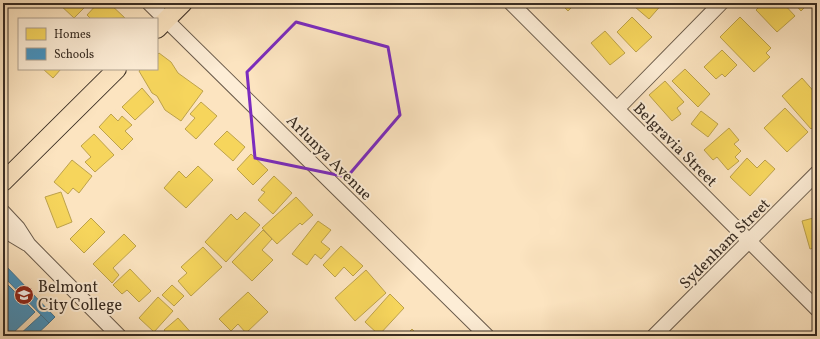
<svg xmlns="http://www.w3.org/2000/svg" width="820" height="339" viewBox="0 0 820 339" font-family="Vollkorn,serif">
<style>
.homes{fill:#f6d55c;stroke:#bda24b}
.schools{fill:#4393c3;stroke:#407493}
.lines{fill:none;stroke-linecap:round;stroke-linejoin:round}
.minor-casing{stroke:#695a4a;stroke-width:16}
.major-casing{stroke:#382c22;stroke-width:20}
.minor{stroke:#fdedd6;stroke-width:14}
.major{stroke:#fce4c0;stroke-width:18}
.marked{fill:none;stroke:#7b2cbf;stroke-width:3;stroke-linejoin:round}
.labels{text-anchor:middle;stroke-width:4;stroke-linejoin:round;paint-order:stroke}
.street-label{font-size:16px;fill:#382c22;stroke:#fdedd6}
.poi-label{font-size:16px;fill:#382c22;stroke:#fdedd6;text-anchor:start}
</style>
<rect width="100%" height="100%" fill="#fce4c0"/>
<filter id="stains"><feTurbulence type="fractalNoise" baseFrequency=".005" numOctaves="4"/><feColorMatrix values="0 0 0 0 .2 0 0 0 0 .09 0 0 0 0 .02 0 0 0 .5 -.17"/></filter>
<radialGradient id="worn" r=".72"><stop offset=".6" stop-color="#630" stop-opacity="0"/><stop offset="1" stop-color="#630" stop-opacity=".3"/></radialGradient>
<!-- homes -->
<path class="homes" d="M58,3h31l-15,15z
M98,3h11l16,15 -34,1 -4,-4z
M560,3h16l-8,8z
M639,3h24l-14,16 -14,-12z
M763,3h20l12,13 -18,16 -21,-22z
M794,3h15l-8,8z
M632,17l20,20 -16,15 -19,-20z
M740,17l31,31 -5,5 4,4 -16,15 -34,-35z
M605,31l20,22 -15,12 -19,-22z
M722,50l15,15 -12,12 -3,-3 -6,5 -12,-12z
M159,53l12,9 7,11 25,18 -22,30 -16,-11 -8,-14 -5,-3 -13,-22 2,-2h16v-14z
M43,69h18l-8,9z
M685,69l25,25 -12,13 -26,-26z
M802,78l15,17v28l-6,6 -29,-33z
M665,81l19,21 -7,6 4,6 -9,7 -23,-26z
M142,88l12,14 -19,18 -13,-13z
M201,102l16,14 -21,23 -11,-10 10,-11 -5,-4z
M785,108l23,24 -21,20 -23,-24z
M701,111l17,13 -10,13 -17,-13z
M111,114l7,7 4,-5 10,9 -7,6 8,8 -11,11 -23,-23z
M729,128l10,12 -5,4 7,7 -6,6 4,4 -11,9 -11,-13 -4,3 -9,-10z
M227,131l18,16 -12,14 -19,-17z
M94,134l20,21 -19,17 -10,-10 6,-5 -10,-11z
M251,154l17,16 -15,15 -16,-16z
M747,158l10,10 8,-8 10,9 -25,27 -20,-19z
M72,160l20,16 -13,17 -6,-5 -5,6 -14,-12z
M198,166l15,14 -27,28 -22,-20 15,-17 7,7z
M274,176l18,17 -19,21 -15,-14 7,-8 -4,-2z
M61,192l11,30 -15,6 -12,-31z
M296,197l17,18 -11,10 -2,-2 -23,21 -15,-16z
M245,212l15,13 -34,37 -21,-20 26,-28 6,6z
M817,217v30l-7,2 -8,-28z
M91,218l14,14 -21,21 -14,-14z
M318,221l13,9 -10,12 9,7 -9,10 -6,-5 -8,11 -15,-11z
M263,230l9,9 -10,11 11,10 -21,21 -20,-19z
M124,234l12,12 -23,22 6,7 -7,8 -19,-19z
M341,246l22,20 -10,10 -9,-9 -9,10 -12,-12z
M203,247l19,20 -31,29 -13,-15 9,-8 -6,-6z
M130,269l21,22 -12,11 -12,-12 -5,4 -9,-9z
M366,270l20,23 -31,28 -20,-23z
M172,285l12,11 -10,10 -12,-11z
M248,292l20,20 -22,21 -8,-9 -7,7 -12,-12z
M390,294l14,14 -25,27 -14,-13z
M158,297l15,14 -19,21 -15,-14z
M178,318l16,18h-25l-5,-6z
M412,329l7,7h-14z"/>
<!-- schools -->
<path class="schools" d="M3,263l52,54 -6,6 -46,-47z
M3,280l32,32 -25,24h-2l-5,-5z
M41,315l8,8 -14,13h-17z"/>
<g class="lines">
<defs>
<path id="minor" d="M149,3l338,333
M511,3l306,306
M617,109l104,-106
M3,212l15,16 11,17 90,91
M3,228l9,7 15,9
M654,336l163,-163"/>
<path id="major" d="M157,29l26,-26
M3,182l114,-113"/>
</defs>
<!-- minor casing -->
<use href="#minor" class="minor-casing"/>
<!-- major casing -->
<use href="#major" class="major-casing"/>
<!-- minor -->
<use href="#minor" class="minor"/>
<!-- major -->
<use href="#major" class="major"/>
</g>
<!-- marked area -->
<path class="marked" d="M296,22l92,25 12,68 -53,62 -92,-19 -8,-86z"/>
<!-- icons -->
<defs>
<symbol id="school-disc" viewBox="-11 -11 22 22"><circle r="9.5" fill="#8f2418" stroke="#fdedd6"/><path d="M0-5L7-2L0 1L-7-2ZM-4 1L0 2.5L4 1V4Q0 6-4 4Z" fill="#fff"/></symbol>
</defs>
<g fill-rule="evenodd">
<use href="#school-disc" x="13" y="284" width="22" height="22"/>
</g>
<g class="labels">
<!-- street labels -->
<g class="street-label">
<text transform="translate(676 144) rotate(45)" y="6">Belgravia Street</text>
<text transform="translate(330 157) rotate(45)" y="6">Arlunya Avenue</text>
<text transform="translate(724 243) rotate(-45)" y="6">Sydenham Street</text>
</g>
<!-- poi labels -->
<g class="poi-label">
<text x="38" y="292">Belmont<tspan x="38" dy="18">City College</tspan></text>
</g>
</g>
<!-- margin -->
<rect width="820" height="339" fill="none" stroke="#fce4c0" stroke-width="16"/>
<rect x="4" y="4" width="812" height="331" fill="none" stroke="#382c22" stroke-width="2"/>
<rect x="8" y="8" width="804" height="323" fill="none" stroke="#382c22"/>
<!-- legend -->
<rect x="18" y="18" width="140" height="52" fill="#fdedd6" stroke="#aea08e"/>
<rect x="26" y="28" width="20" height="12" fill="#f6d55c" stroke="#aea08e"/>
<text x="54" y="38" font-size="12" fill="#382c22">Homes</text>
<rect x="26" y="48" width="20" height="12" fill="#4393c3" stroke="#aea08e"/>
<text x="54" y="58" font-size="12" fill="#382c22">Schools</text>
<rect width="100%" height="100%" filter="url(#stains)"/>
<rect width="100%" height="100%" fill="url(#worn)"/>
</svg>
